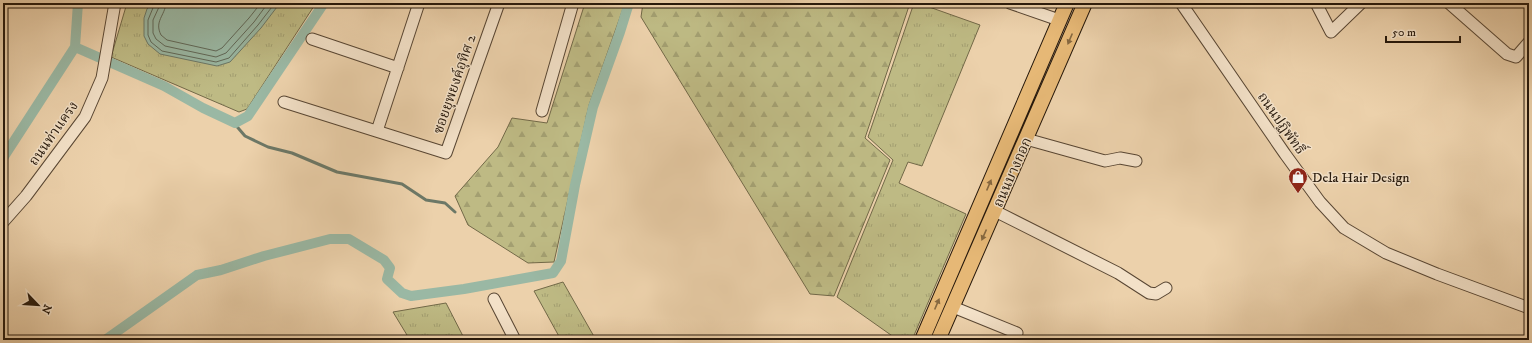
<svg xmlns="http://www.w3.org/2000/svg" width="1532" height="343" viewBox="0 0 1532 343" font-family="'IM FELL DW Pica','Noto Serif Thai',serif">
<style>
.grass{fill:url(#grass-tufts);stroke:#726948}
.forest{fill:url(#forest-firs);stroke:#726948}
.water{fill:#9ab8a4;stroke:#6c7867}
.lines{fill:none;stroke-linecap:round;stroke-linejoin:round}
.shore{stroke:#606858;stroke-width:1}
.stream{stroke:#6c7867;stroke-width:3}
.canal{stroke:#9ab8a4;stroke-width:10}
.minor-casing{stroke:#584633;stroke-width:13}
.major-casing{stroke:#26180b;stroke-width:16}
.minor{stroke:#f3e1c8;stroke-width:11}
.major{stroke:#e6b876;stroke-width:14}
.oneway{fill:#866840}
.labels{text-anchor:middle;stroke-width:3;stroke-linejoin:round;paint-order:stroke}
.street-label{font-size:14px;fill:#26180b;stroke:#f3e1c8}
.poi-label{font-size:14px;fill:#26180b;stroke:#f3e1c8;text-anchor:start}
</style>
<defs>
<pattern id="grass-tufts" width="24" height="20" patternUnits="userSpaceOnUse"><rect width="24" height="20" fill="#beba84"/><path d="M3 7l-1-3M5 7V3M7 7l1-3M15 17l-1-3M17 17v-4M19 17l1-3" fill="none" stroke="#a39f71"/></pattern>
<pattern id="forest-firs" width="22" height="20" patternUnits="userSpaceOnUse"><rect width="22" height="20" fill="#beba84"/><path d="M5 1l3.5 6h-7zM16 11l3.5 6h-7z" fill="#a39f71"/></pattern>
</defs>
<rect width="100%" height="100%" fill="#ecd1ab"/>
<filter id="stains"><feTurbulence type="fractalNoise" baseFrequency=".005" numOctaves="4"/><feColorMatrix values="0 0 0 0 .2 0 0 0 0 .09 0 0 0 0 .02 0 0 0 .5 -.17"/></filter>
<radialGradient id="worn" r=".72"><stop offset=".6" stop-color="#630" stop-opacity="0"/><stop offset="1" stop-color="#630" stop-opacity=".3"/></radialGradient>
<!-- grass -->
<path class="grass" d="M127,3h189l-69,106 -8,3 -128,-55z
M914,3h4l62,22 -58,141 -14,-4 -9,21 67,31 -54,126h-14l-61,-43 56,-137 -25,-23z
M563,282l33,58h-35l-27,-49z
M446,303l19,37h-55l-17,-28z"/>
<!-- forest -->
<path class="forest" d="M585,3h40l-36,102 -35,157 -26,1 -60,-38 -13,-29 43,-49 14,-29 35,5z
M643,3h267l-45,135 25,22 -56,136 -24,-2 -169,-277z"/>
<!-- water -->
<path class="water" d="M152,3h128l-19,25 -31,34 -13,4 -57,-12 -12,-10 -4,-8v-18l3,-9z"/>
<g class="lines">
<!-- shore -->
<path class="shore" d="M155,3l-7,17v15l3,7 11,9 54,11 13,-4 29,-33 17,-22
M160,3l-1,4 -6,13v13l3,6 9,7 51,11 10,-4 28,-31 14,-19
M166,3c-1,13 -12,18 -5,32l6,5 49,11 6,-3 27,-30 12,-15"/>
<!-- stream -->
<path class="stream" d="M233,122l12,14 23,11 24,6 45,19 65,12 24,16 19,3 10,9"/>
<!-- canal -->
<path class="canal" d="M75,47l89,39 39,22 32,15 13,-7 76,-113
M3,158l72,-111 3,-44
M105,340l92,-65 24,-5 43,-14 66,-17h19l35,21 6,8 -3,11 15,14 9,3 53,-7 89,-16 8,-12 14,-76 18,-78 27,-75 9,-29"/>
<defs>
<path id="minor" d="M1010,3l49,17
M1181,3l104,151 35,48 24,26 42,25 51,21 92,34
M1316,3l15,29 30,-29
M1449,3l58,51 9,3 13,-15
M312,39l86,29
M284,102l162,51 53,-150
M542,111l31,-108
M377,131l42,-128
M1026,139l79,22 15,-3 16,3
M995,211l123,62 31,20 7,1 10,-6
M3,222l23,-26 59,-79 17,-39 13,-75
M494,299l21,41
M953,307l64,26"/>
<path id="major" d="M922,340l145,-337
M938,340l147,-337"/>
</defs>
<!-- minor casing -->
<use href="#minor" class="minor-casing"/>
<!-- major casing -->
<use href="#major" class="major-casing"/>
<!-- minor -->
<use href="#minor" class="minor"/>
<!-- major -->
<use href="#major" class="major"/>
</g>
<!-- one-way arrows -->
<defs><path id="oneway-solid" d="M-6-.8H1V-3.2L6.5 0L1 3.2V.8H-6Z"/></defs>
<g class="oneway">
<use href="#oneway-solid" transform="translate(1070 39) rotate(113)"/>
<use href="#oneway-solid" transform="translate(989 185) rotate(-67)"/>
<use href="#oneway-solid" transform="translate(984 235) rotate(114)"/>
<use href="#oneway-solid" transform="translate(937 304) rotate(-67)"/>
</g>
<!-- icons -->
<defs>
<symbol id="shop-pin" viewBox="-11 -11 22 30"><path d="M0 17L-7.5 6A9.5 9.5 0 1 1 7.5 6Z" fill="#8f2418" stroke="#f3e1c8"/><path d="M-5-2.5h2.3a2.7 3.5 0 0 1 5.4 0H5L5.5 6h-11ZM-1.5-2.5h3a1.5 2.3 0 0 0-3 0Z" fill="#fff"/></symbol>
</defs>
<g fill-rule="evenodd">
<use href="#shop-pin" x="1287" y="166" width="22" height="30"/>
</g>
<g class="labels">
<!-- street labels -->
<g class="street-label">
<text transform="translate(454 84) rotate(-71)" y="5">ซอยยุพยงค์อุทิศ 2</text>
<text transform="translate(1282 123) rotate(55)" y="5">ถนนปฏิพัทธิ์</text>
<text transform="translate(53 133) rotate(-55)" y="5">ถนนท่าแครง</text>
<text transform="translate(1012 172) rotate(-66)" y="5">ถนนบางกอก</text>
</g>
<!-- poi labels -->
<g class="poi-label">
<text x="1312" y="182">Dela Hair Design</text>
</g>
</g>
<!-- margin -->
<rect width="1532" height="343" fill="none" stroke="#ecd1ab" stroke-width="16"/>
<rect x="4" y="4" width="1524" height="335" fill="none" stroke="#26180b" stroke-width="2"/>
<rect x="8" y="8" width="1516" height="327" fill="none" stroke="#26180b"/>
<!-- north arrow -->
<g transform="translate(38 305) rotate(115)" stroke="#f3e1c8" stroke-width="3" paint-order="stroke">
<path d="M0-3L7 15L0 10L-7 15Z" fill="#26180b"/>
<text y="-6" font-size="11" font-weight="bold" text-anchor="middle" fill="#26180b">N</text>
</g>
<!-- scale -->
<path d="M1386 36v6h74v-6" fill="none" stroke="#26180b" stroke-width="2"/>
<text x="1392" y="36" font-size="12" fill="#26180b" stroke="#f3e1c8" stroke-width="3" paint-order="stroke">50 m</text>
<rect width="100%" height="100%" filter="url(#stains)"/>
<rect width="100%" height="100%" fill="url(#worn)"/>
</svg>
